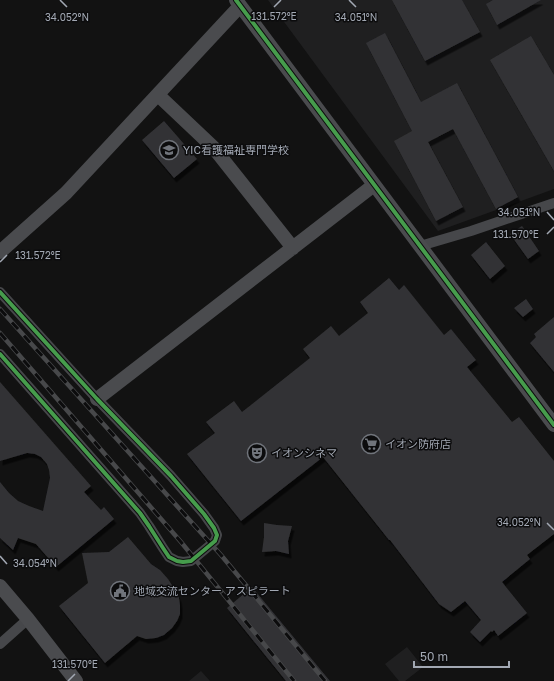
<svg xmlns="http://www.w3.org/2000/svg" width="554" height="681" viewBox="0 0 554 681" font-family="'Golos Text','Noto Sans JP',sans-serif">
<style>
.built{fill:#1f1f20}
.building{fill:#323235;filter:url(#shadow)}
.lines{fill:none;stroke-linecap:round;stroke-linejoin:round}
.street{stroke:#46474a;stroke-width:10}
.secondary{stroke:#4a4b4e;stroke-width:14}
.rail-casing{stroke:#47484a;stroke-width:4.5}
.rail{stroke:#0c0c0d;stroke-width:3;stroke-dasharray:9;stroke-linecap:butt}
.cycleway-casing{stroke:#0c0c0d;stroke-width:6}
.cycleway{stroke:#469c4c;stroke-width:4}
.ticks{fill:none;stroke:#a2a8b3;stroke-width:1.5}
.labels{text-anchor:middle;stroke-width:3;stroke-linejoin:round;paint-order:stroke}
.poi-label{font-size:11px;fill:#a2a8b3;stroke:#0c0c0d;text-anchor:start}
.ticks-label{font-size:10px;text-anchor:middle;fill:#a2a8b3;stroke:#0c0c0d;stroke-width:3;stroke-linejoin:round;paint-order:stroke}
</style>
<defs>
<filter id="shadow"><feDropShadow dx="2.5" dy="4.5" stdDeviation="0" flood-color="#0009"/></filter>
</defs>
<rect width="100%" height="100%" fill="#121212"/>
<!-- built -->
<path class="built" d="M268,0h286v189l-116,42z
M407,647l16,20 -18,14h-6l-14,-17z
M201,671l9,10h-21z"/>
<!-- building -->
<path class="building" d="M392,0h70l18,32 -55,29z
M493,0h48l-44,25 -11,-21z
M385,33l36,69 36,-19 61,114 -22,12 -43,-80 -25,13 35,65 -27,14 -42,-80 18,-10 -46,-88z
M531,36l23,39v96l-64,-111z
M164,121l33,38 -23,19 -32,-38z
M522,226l17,25 -11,8 -18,-25z
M486,242l19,24 -15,13 -19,-24z
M389,278l10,12 5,-5 40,50 7,-6 25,31 -9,7 45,55 7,-5 35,44v73l-27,21 3,4 -28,23 25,31 -29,23 -4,-6 -2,2 -1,-1 -11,11 -10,-10 11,-12 -16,-19 -14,11 -12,-8 -49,-64h-1l-66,-83 -82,64 -54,-67 28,-21 -9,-11 28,-21 8,11 68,-54 -7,-9 28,-23 8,10 29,-23 -8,-11z
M526,299l7,10 -10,8 -9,-9z
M554,317v55l-24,-29 6,-6 -2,-3z
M0,382l91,104 -7,6 17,18 3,-3 10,12 -58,48 -20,-23 -18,-6 -5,12 -13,-12v-56l9,11 9,8 11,5 14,5 7,-33 -1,-8 -2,-6 -6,-7 -6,-3 -8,-1 -27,8z
M264,523l13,2 15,1 -4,15 1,13 -13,-3 -14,1 2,-15z
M128,537l23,27 9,6 8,9 7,11 4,8 1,7v9l-3,7 -5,7 -8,7 -8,3 -10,1 -9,-3 -32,27 -46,-57 29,-23 -6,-30 27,-1z
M252,587l78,94h-44l-59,-73z"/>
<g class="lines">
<!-- street -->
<path class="street" d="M420,246l51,-15 83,-28
M0,292l97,107 74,77 33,38 10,14 3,7 -2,6 -24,20 -8,1 -6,-1 -8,-4 -6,-9 -14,-22 -9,-13 -140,-159
M0,644l28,-25"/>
<!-- secondary -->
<path class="secondary" d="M236,0l318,425
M158,95l55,52 80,101
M0,252l66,-59 174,-187
M97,399l277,-214
M0,586l28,33 48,62"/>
<defs>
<path id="rail" d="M0,309l221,246 104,126
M0,333l181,209 113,139"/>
</defs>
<!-- rail casing -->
<use href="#rail" class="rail-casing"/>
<!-- rail -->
<use href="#rail" class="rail"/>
<defs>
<path id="cycleway" d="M236,0l318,425
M0,292l97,107 74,77 33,38 10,14 3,7 -2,6 -24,20 -8,1 -6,-1 -8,-4 -6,-9 -14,-22 -9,-13 -140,-159"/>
</defs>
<!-- cycleway casing -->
<use href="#cycleway" class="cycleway-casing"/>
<!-- cycleway -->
<use href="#cycleway" class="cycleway"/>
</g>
<!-- ticks -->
<path class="ticks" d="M60,0l7,7M349,0l7,7M274,7l7,-7M547,212l7,8M547,234l7,-7M0,262l7,-7M547,523l7,7M0,556l7,8M68,681l7,-7"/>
<!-- icons -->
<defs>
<symbol id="university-ring" viewBox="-11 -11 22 22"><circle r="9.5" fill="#0c0c0d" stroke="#70747b" stroke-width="1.5"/><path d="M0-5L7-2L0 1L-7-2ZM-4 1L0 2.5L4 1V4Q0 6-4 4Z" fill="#70747b"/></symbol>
<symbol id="supermarket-ring" viewBox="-11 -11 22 22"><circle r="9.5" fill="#0c0c0d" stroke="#70747b" stroke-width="1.5"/><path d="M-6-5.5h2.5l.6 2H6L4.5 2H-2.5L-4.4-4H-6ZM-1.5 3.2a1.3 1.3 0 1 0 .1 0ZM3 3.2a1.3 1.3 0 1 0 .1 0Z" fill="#70747b"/></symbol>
<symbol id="theatre-ring" viewBox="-11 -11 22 22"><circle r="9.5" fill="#0c0c0d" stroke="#70747b" stroke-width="1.5"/><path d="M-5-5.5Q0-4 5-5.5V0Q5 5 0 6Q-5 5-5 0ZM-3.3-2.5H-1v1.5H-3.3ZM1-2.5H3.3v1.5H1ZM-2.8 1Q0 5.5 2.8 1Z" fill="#70747b"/></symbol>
<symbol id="civic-ring" viewBox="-11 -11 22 22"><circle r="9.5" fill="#0c0c0d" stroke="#70747b" stroke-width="1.5"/><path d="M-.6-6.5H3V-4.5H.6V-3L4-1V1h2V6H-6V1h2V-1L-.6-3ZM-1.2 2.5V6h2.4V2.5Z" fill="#70747b"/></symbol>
</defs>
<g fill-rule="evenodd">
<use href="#university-ring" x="158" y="139" width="22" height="22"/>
<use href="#supermarket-ring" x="360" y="433" width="22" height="22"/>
<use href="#theatre-ring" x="246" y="442" width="22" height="22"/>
<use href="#civic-ring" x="109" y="580" width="22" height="22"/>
</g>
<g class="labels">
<!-- poi labels -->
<g class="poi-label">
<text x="183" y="154">YIC看護福祉専門学校</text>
<text x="385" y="448">イオン防府店</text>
<text x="271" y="457">イオンシネマ</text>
<text x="134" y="595">地域交流センター アスピラート</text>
</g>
</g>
<g class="ticks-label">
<text x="274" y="20">131.572°E</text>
<text x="67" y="21">34.052°N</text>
<text x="356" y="21">34.051°N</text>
<text x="519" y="216">34.051°N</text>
<text x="516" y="238">131.570°E</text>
<text x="38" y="259">131.572°E</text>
<text x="519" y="526">34.052°N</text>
<text x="35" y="567">34.054°N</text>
<text x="75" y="668">131.570°E</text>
</g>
<!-- scale -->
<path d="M414 661v6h95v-6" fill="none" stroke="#a2a8b3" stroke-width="2"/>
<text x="420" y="661" font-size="12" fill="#a2a8b3" stroke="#0c0c0d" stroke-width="3" paint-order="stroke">50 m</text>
</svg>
